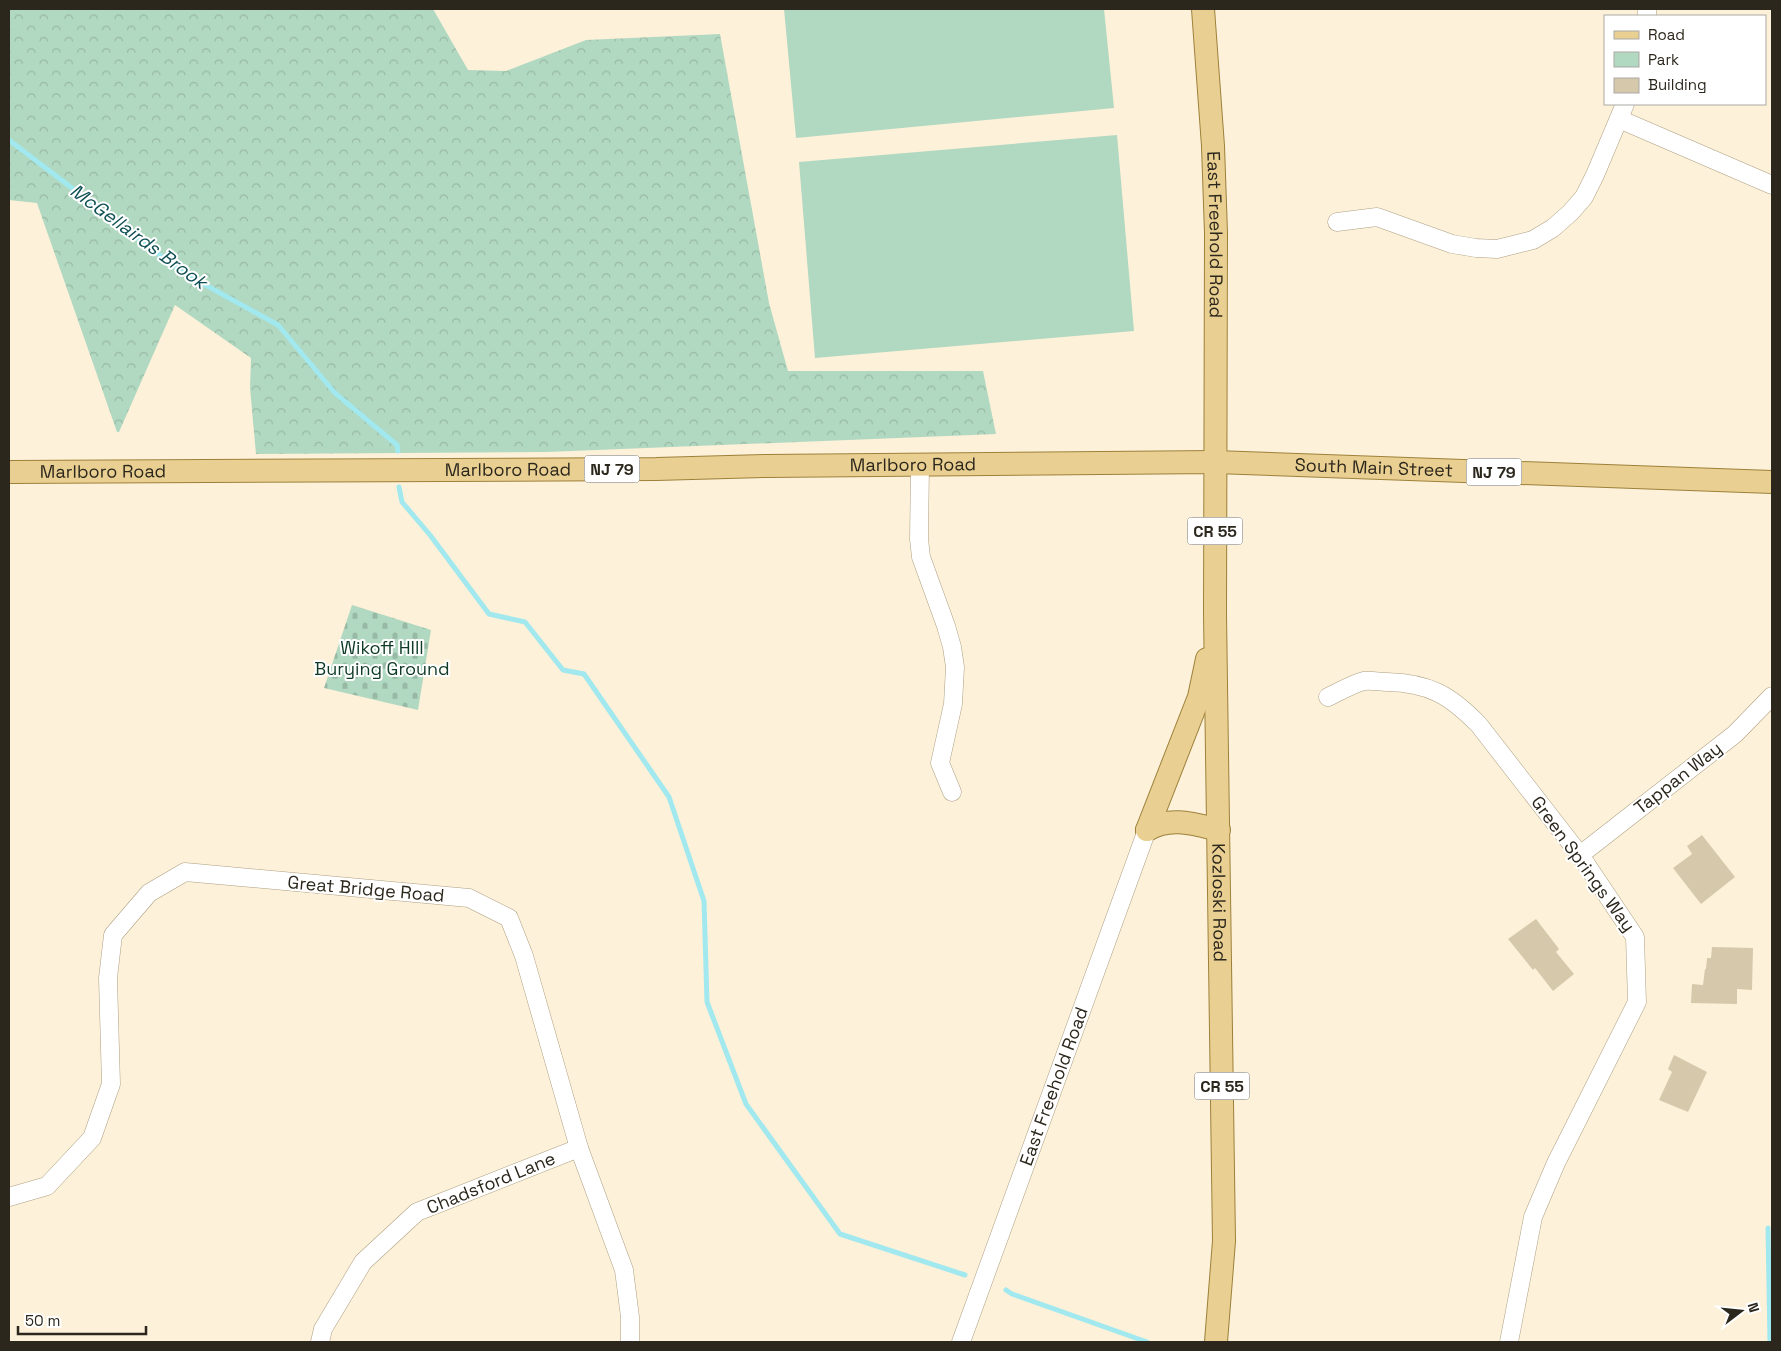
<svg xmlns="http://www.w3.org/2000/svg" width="1781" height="1351" viewBox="0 0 1781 1351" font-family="'Space Grotesk',sans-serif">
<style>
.green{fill:#b1d8c1}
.forest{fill:url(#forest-crowns)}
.cemetery{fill:url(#cemetery-stones)}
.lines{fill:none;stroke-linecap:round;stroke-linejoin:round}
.stream{stroke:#a1e8ef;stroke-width:5}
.building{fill:#d6c8ab}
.minor-casing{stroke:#ad9f83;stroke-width:19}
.major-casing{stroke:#9d803a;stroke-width:24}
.minor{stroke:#fff;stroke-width:18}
.major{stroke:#e9d092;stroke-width:22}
.labels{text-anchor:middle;stroke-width:4;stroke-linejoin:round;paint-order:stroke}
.shield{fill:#fff;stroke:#6b6860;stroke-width:1}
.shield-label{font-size:16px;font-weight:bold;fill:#2c271c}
.street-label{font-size:18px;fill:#2c271c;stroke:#fff}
.park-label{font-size:18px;fill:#0f3a25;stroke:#fff}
.water-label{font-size:19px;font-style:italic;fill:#104f54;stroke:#fff}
</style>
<defs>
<pattern id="forest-crowns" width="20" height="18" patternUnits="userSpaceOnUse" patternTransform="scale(1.25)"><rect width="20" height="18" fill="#b1d8c1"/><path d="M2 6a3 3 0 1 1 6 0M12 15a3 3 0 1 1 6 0" fill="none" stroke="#98b9a5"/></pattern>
<pattern id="cemetery-stones" width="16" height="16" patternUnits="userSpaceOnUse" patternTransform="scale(1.25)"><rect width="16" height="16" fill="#b1d8c1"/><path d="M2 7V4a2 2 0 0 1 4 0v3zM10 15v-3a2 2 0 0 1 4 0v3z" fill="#98b9a5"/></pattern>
</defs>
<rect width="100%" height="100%" fill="#fdf1d9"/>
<!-- green -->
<path class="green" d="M784,9h320l10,99 -318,30z
M1117,135l17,196 -319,27 -16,-196z"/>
<!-- forest -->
<path class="forest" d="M9,9h424l35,61 38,1 80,-31 134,-6 49,269 19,68h195l13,63 -449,18 -291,2 -6,-66 1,-30 -76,-53 -56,127h-2l-80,-229 -28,-3z"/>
<!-- cemetery -->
<path class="cemetery" d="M352,605l79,25 -13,80 -94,-22z"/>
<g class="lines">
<!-- stream -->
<path class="stream" d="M9,140l173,132 96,53 57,68 62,52 1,6
M399,487l3,15 28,33 59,79 36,8 38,48 21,4 85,123 35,104 3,101 39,102 94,130 125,41
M1768,1228l2,114
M1006,1290l6,4 135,48"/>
</g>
<!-- building -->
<path class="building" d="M1702,835l33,42 -34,27 -28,-36 19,-14 -5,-8z
M1536,919l23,30 -3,3 18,22 -21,17 -18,-23 -2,2 -25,-31z
M1712,947l41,1 -1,42 -15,-1v15l-46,-1 1,-19 11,1 2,-16h1l1,-11h4z
M1674,1055l33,17 -19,40 -29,-12 13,-28 -4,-3z"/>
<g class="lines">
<defs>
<g id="minor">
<path d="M1647,9v7"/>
<path d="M1619,119l153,66"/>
<path d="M1337,222l40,-5 75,27 24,4 21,1 36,-9 20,-12 18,-16 13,-15 11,-22 30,-71"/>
<path d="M920,465l-1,74 2,18 25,69 6,21 3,20 -2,37 -13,59 12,29"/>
<path d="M1328,697c11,-5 24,-13 36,-16 7,-1 16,1 23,1 42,1 63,13 92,43l101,130 55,82 2,65 -81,161 -23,54 -24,125"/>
<path d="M1580,855l155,-121 37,-38"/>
<path d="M9,1197l38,-11 45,-48 19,-54 -3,-106 5,-43 36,-42 36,-21 284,26 40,20 15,38 55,192 45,122 6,47v25"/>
<path d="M320,1342l3,-13 40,-67 54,-50 162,-64"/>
<path id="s1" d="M961,1342l186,-512"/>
</g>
<g id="major">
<path id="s2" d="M1203,9l10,137 3,87 -1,381 9,627 -8,101"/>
<path id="s3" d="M9,472l647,-3 110,-3 449,-4 557,20"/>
<path d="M1147,830l52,-133 8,-38"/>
<path d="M1147,830c23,-14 47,-6 72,0"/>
</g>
</defs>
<!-- minor casing -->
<use href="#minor" class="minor-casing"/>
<!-- major casing -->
<use href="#major" class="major-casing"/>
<!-- minor -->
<use href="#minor" class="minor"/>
<!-- major -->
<use href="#major" class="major"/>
</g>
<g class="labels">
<!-- shield labels -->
<g class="shield">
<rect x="584.5" y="455.5" width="55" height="27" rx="4"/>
<rect x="1466.5" y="458.5" width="55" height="27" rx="4"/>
<rect x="1187.5" y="517.5" width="55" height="27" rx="4"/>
<rect x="1194.5" y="1072.5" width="55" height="27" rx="4"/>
</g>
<g class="shield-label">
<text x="612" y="475">NJ 79</text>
<text x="1494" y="478">NJ 79</text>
<text x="1215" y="537">CR 55</text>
<text x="1222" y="1092">CR 55</text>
</g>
<!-- street labels -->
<g class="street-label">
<text dy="6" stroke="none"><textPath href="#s2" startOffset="226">East Freehold Road</textPath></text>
<text dy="6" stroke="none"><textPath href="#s3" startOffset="904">Marlboro Road</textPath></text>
<text dy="6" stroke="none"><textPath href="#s3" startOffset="1365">South Main Street</textPath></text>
<text dy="6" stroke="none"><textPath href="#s3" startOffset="499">Marlboro Road</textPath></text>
<text dy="6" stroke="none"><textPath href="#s3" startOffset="94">Marlboro Road</textPath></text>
<text transform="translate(1678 778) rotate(-38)" y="6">Tappan Way</text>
<text transform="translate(1583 864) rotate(54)" y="6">Green Springs Way</text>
<text transform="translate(366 889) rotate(5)" y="6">Great Bridge Road</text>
<text dy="6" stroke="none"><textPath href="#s2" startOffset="894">Kozloski Road</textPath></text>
<text dy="6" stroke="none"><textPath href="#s1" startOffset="272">East Freehold Road</textPath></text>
<text transform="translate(491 1183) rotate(-22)" y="6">Chadsford Lane</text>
</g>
<!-- park labels -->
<g class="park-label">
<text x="382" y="654">Wikoff HIll<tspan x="382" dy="21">Burying Ground</tspan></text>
</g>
<!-- water labels -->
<g class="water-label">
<text transform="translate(139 236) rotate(36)" y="7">McGellairds Brook</text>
</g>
</g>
<!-- border -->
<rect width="1781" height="1351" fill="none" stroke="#2c271c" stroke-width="20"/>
<!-- legend -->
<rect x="1604" y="15" width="162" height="90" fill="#ffffff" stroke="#aba9a4"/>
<rect x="1614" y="31" width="25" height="8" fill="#e9d092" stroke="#aba9a4"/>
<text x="1648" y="40" font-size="15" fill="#2c271c">Road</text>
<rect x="1614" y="52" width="25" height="15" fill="#b1d8c1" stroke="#aba9a4"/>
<text x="1648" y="65" font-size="15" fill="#2c271c">Park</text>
<rect x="1614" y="78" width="25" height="15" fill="#d6c8ab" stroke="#aba9a4"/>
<text x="1648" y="90" font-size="15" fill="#2c271c">Building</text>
<!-- north arrow -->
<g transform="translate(1741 1311) rotate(74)" stroke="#ffffff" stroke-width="4" paint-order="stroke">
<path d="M0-4L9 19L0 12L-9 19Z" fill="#2c271c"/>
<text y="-8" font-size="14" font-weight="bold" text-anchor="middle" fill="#2c271c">N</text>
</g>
<!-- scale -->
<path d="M18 1326v8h128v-8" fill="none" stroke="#2c271c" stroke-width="2.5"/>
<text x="25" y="1326" font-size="15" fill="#2c271c" stroke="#ffffff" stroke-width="4" paint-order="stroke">50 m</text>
</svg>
